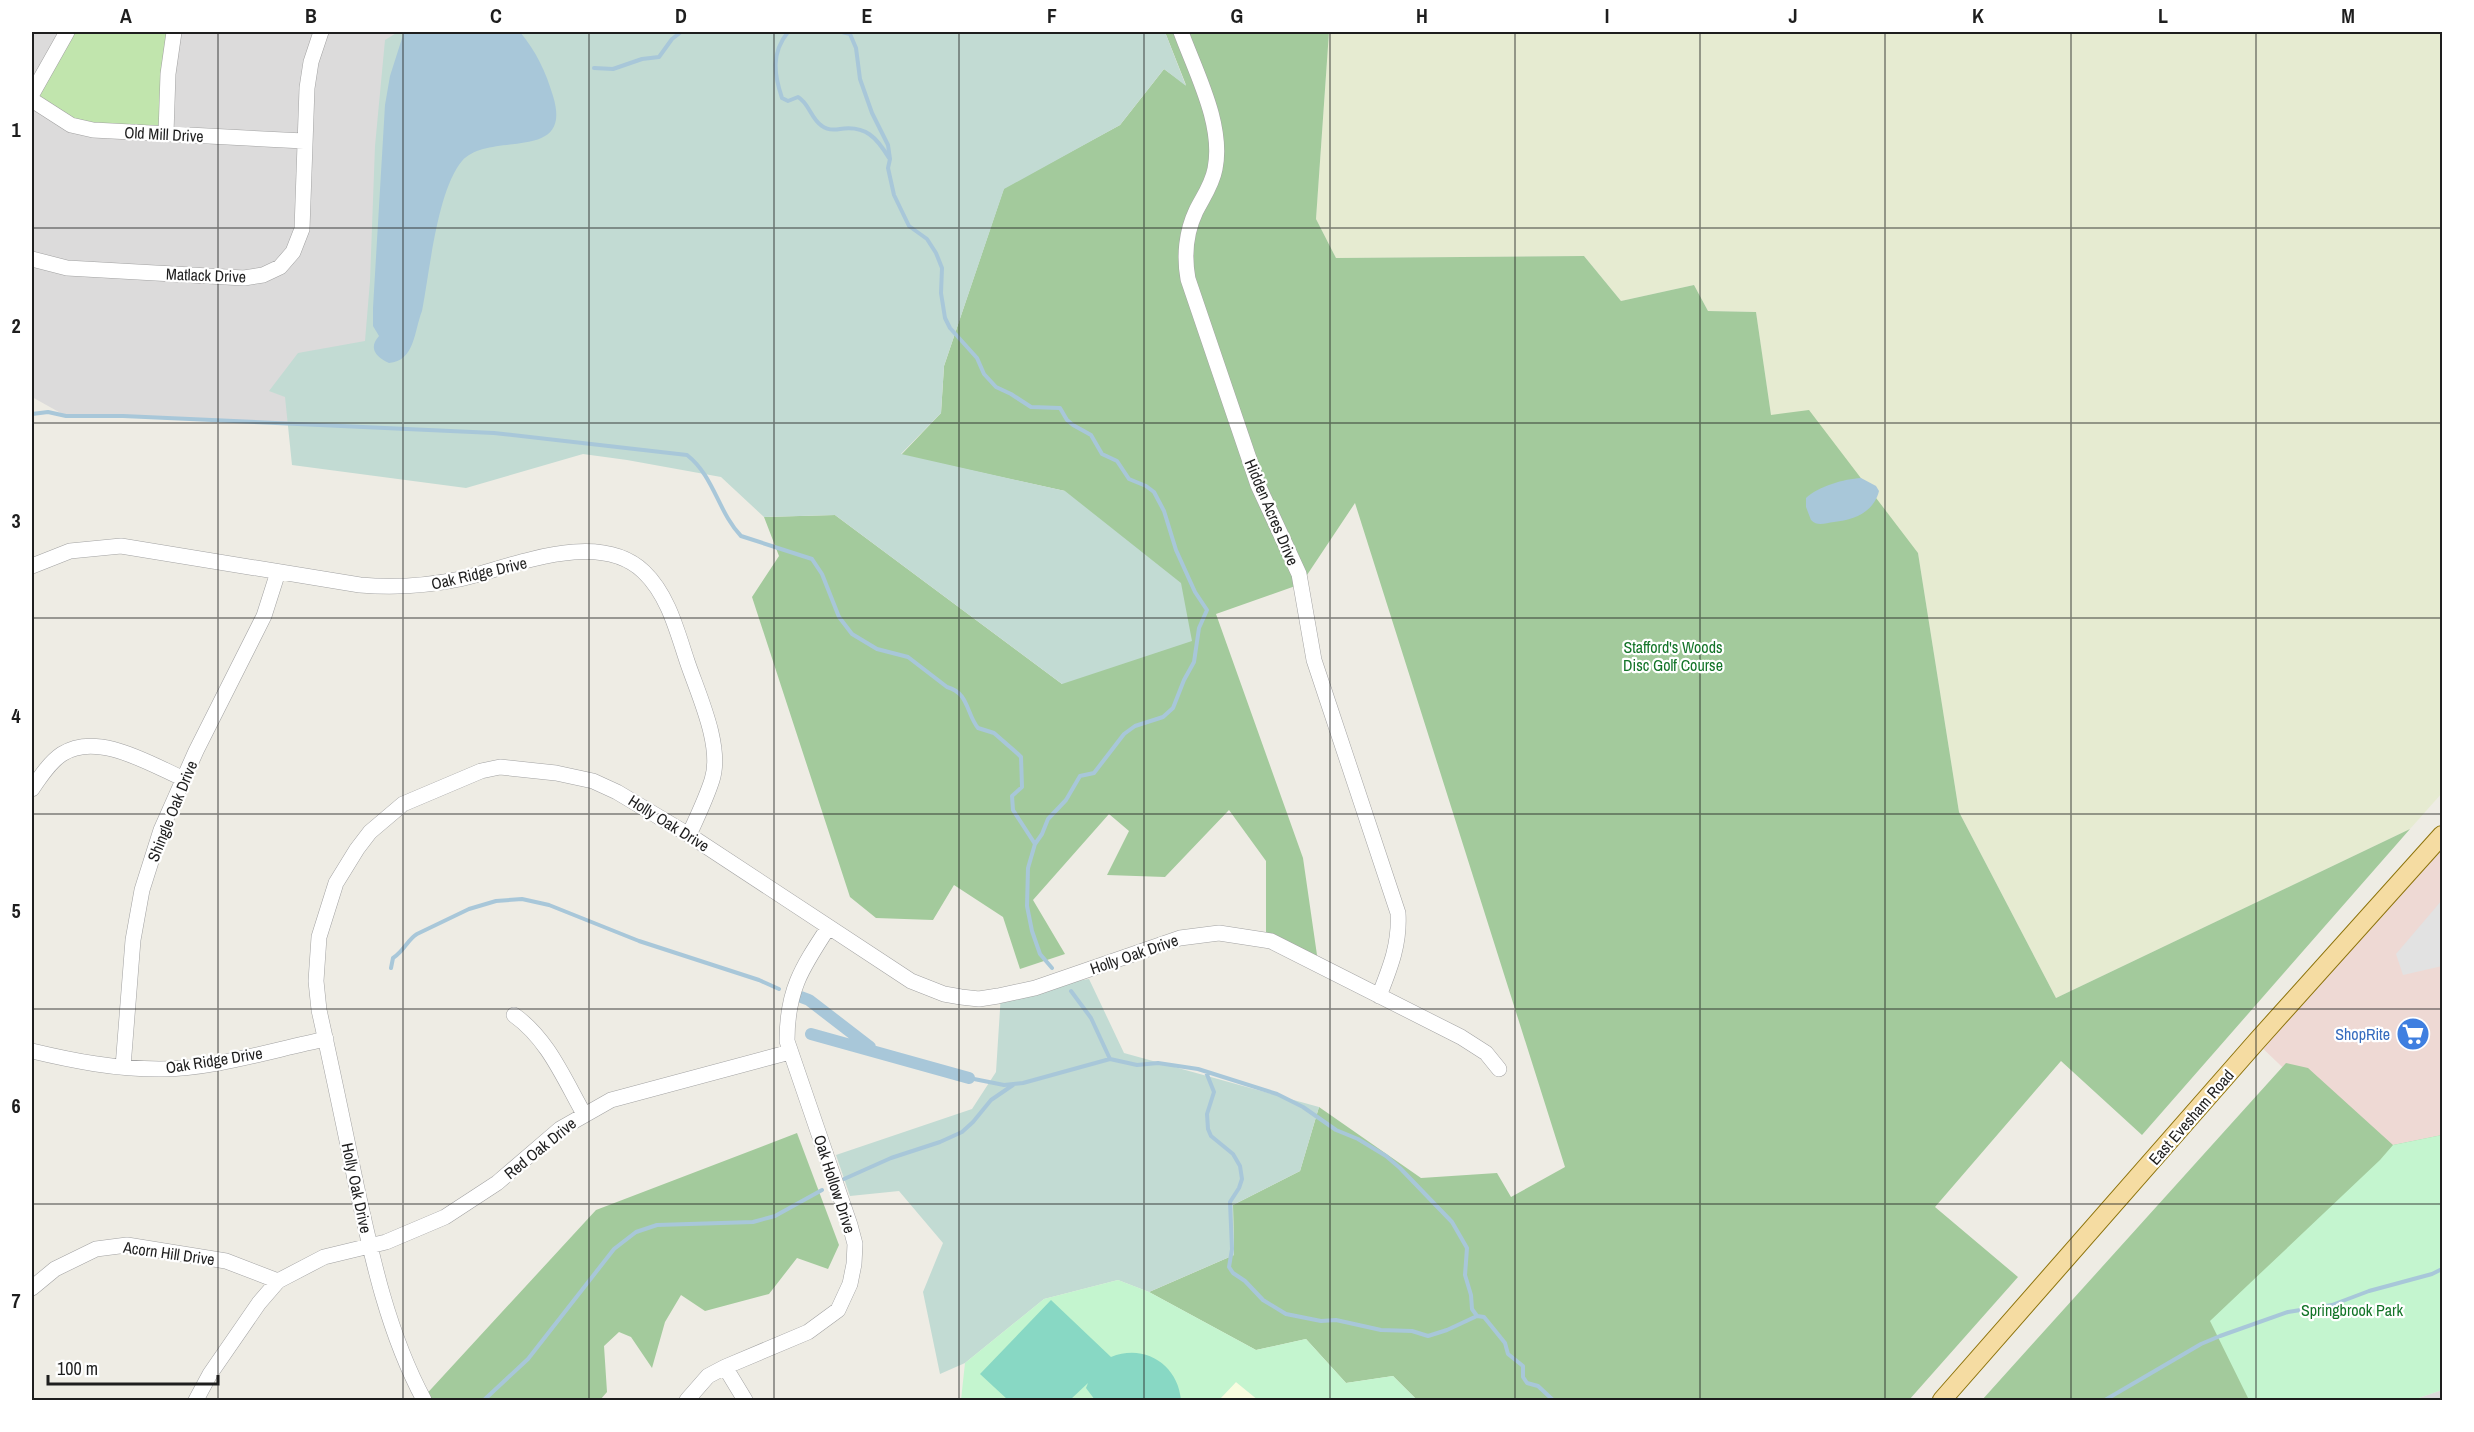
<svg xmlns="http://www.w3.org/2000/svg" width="2474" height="1432" viewBox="0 0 2474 1432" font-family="'Archivo Narrow',sans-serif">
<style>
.residential{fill:#dcdbdb}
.commercial{fill:#eed9d4}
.education{fill:#f8fddf}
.farmland{fill:#e6ebd1}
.grass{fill:#c1e5ad}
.forest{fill:#a3ca9c}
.wetland{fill:#c2dbd3}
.park{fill:#c4f5cf}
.pitch{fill:#88d8c4}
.parking{fill:#e2e2e2}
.water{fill:#a8c7d9}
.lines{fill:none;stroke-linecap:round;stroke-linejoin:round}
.stream{stroke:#a8c7d9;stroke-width:4}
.canal{stroke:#a8c7d9;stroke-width:12}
.minor-casing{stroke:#a2a2a2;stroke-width:16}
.major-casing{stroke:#8d730b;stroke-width:20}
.minor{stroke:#fff;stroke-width:15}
.major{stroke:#f5dca2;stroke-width:18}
.grid{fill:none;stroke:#1e1e1e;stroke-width:1.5;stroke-opacity:0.55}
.labels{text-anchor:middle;stroke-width:4.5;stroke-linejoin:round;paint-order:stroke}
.street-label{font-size:16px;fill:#1e1e1e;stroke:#fff}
.park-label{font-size:16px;fill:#137428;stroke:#fff}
.shop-label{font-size:16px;fill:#366cbe;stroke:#fff;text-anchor:end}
.neatline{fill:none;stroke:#1e1e1e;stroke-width:2}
.grid-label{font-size:20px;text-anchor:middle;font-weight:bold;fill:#1e1e1e}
</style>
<rect width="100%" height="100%" fill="#eeece4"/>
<!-- residential -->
<path class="residential" d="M32,32h633l-283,394 -259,-10h-57l-34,-19z
M2442,1390v10h-29z"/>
<!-- commercial -->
<path class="commercial" d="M2442,835v300l-49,10 -13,15 -124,-118z"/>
<!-- education -->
<path class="education" d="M1236,1382l22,18h-39z"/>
<!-- farmland -->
<path class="farmland" d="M1329,32h1113v761l-32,36 -354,169 -97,-186 -41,-259 -147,-137 -15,-104 -48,-1 -14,-26 -73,16 -37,-45 -248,2 -20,-39z"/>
<!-- grass -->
<path class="grass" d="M67,32h107l-8,101 -73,-3 -61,-36z"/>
<!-- forest -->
<path class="forest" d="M1165,32h164l-13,187 20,39 248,-2 37,45 73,-16 14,26 48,1 15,103 38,-5 109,143 41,259 97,186 354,-169 -268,306 -81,-74 -126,146 83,70 -109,123h-492l-24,-24 -47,7 -40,-44 -50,11 -107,-58 85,-37 -1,-50 67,-34 19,-64 102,71 76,-5 14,24 54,-30 -210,-664 -54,81 -85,30 87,244 15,104 -52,-19v-82l-37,-51 -64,67 -58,-2 22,-44 -20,-17 -76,86 32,54 -45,15 -17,-52 -49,-32 -21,35 -57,-2 -26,-21 -98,-300 27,-41 -15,-39 71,-2 227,169 3,-193 -164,-36 40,-42 3,-47 60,-178 116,-63 44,-56 22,16z
M2286,1063l22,5 85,77 49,-10 -174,265h-286z
M797,1133l42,112 -11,24 -31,-11 -28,36 -64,17 -24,-16 -16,27 -13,46 -21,-31 -12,-5 -15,14 3,46 -7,8h-179l175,-190z"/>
<!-- wetland -->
<path class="wetland" d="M398,32h767l21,54 -22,-17 -44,56 -116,64 -60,177 -3,47 -40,41 164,37 116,92 11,58 -130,43 -227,-169 -71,2 -43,-40 -94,-17 -44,-6 -117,34 -174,-23 -7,-68 -16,-6 29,-38 67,-12 5,-60 5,-135 10,-106z
M1089,979l35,74 195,54 -19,64 -67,34 1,50 -85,37 -31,-12 -74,19 -79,64 -25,11 -17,-82 20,-49 -44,-52 -49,5 -14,-41 136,-46 24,-37 5,-78z"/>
<!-- park -->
<path class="park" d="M2442,1135v255l-29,10h-164l-39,-79 170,-161 13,-15z
M1118,1280l31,12 107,58 50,-11 40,44 47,-7 24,24h-159l-22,-18 -17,18h-258l4,-37 79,-64z"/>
<!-- pitch -->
<path class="pitch" d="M1051,1300l60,57c34,-14 67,8 70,43h-86l-9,-12 2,-5 -18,17h-62l-28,-26z"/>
<!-- parking -->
<path class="parking" d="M2442,900v66l-39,9 -7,-21z"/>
<!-- water -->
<path class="water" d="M404,32h116c16,19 26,40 33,64 21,68 -64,34 -91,65 -25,30 -32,109 -40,150 -8,20 -7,50 -33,52 -13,-6 -21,-15 -10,-27l-6,-10v-18l12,-203 5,-29z
M1861,478l15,8 3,5c-5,21 -25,29 -45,31 -9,1 -16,5 -23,-2l-5,-13v-9c13,-12 38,-19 55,-20z"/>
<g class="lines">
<!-- stream -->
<path class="stream" d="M788,32c-17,21 -14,42 -6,66l6,3 10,-4c11,6 13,22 24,29 5,4 12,4 18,3 26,-4 37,9 49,29
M842,32l8,2 6,14 4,31 12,34 16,32 2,14 -2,9 6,27 15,31 18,13 9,14 6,15 -1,25 4,25 5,10 27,30 7,16 12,13 15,7 20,13 29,1 7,12 6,5 18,10 11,19 15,7 12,18 17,7 8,6 10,19 12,39 19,42 12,18 -8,18 -5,34 -10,18 -11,28 -10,9 -28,9 -11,8 -30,39 -14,3 -14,24 -18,19 -6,15 -7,10 -7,24 -1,38 5,25 8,23 12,14
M594,68l19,1 29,-10 17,-2 13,-18 9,-7
M32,414l16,-2 18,4h57l371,17 193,22c27,21 31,57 54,81l71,23 10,15 17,43 13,17 25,15 31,8 39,30c22,6 19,26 31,41l16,5 24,21 3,3 1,30 -10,9 1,14 22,34
M391,968l2,-10c11,-7 15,-19 24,-24l52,-25 27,-8 26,-2 27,6 90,36 120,39 20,9
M1071,991l20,27 19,41
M1206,1072l8,20 -7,22 1,15 3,7 22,18 7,12 2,13 -3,9 -9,14 2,47 -3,18 4,6 12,8 18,19 23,14 35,7 15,-1 45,10 31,1 16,5 19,-6 30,-14 7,1 21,26 3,11 15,12v11l4,6 11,3 15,14
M969,1078l35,7 19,-2 87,-24 27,6 21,-2 40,6 79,25 26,13 33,23 22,9 28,17 14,12 52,54 15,26 -2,27 6,20 1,14 5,7
M844,1179l47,-21 49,-16 22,-10 11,-10 18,-22 22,-15
M484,1400l44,-41 86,-110 22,-17 21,-7 96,-3 22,-6 47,-26
M2105,1400l96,-56 19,-8 68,-24 44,-7 37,-14 63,-17 10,-5"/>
<!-- canal -->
<path class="canal" d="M801,997l8,3 61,47
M811,1034l158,44"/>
<defs>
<path id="minor" d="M1181,32c15,41 43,93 34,137 -3,16 -12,28 -19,42 -10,21 -12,46 -8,68l70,206 41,89 15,86 84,253c2,31 -8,55 -19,83
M32,94l35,-62
M32,100l39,25 22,5 211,11
M166,133l2,-59 6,-42
M32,259l35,9 177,10 19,-3 17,-8 13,-15 9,-23 5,-141 4,-26 10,-30
M32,566l38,-15 51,-5 239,39c34,3 66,1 100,-6 52,-12 138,-51 184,-7 24,23 33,59 43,89 11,33 36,85 25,119 -6,19 -15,37 -23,55
M32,789c8,-12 18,-27 30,-35 35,-23 88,10 122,25
M514,1015c34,24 50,64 70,99
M32,1051c42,10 83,18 127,18 55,0 113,-19 167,-30
M123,1067l10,-127 9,-50 19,-60 35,-79 68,-135 14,-44
M32,1288l23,-19 41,-20 31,-4 99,16 52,20
M725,1367l20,33
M196,1400l14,-26 49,-71 19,-22 46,-24 62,-15 59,-25 52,-34 63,-54 51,-29 179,-48
M424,1400c-36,-67 -52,-142 -68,-216 -12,-58 -24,-116 -37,-174l-3,-29 3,-44 17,-54 21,-34 13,-17 33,-28 78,-33 19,-4 56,6 37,8 24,11 72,43 222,146 33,13 17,3 18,2 19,-3 37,-8 145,-50 39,-5 52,8 190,96 25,16 13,16
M687,1400l21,-24 17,-9 83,-35 30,-22 12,-26 4,-20 1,-20 -5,-19 -63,-184c0,-50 14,-72 41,-113"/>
<path id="major" d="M1942,1400l314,-358 186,-207"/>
</defs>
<!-- minor casing -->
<use href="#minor" class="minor-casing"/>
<!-- major casing -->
<use href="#major" class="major-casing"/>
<!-- minor -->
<use href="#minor" class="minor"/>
<!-- major -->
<use href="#major" class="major"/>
</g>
<!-- grid -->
<path class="grid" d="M218,32v1368M403,32v1368M589,32v1368M774,32v1368M959,32v1368M1144,32v1368M1330,32v1368M1515,32v1368M1700,32v1368M1885,32v1368M2071,32v1368M2256,32v1368M32,228h2410M32,423h2410M32,618h2410M32,814h2410M32,1009h2410M32,1204h2410"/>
<!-- icons -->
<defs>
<symbol id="supermarket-disc" viewBox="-11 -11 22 22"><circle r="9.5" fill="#3f7fe0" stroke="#fff"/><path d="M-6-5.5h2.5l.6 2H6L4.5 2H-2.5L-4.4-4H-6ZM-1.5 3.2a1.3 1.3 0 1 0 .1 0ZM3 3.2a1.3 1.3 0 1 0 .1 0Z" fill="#fff"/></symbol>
</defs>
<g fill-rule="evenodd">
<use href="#supermarket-disc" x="2394" y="1015" width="38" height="38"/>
</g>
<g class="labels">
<!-- street labels -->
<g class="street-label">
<text transform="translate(164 134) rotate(3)" y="6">Old Mill Drive</text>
<text transform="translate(206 275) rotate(2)" y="6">Matlack Drive</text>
<text transform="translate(1272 512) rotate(67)" y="6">Hidden Acres Drive</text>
<text transform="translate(479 573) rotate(-13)" y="6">Oak Ridge Drive</text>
<text transform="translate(172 811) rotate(-68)" y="6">Shingle Oak Drive</text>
<text transform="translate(669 823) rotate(32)" y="6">Holly Oak Drive</text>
<text transform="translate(1134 954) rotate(-19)" y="6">Holly Oak Drive</text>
<text transform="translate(214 1060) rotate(-9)" y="6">Oak Ridge Drive</text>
<text transform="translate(2191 1117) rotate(-49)" y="6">East Evesham Road</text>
<text transform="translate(540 1148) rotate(-39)" y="6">Red Oak Drive</text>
<text transform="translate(835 1184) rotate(72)" y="6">Oak Hollow Drive</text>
<text transform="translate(357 1188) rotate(78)" y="6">Holly Oak Drive</text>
<text transform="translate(169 1253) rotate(8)" y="6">Acorn Hill Drive</text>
</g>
<!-- park labels -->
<g class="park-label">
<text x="1673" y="653">Stafford's Woods<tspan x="1673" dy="18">Disc Golf Course</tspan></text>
<text x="2352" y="1316">Springbrook Park</text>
</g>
<!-- shop labels -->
<g class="shop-label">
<text x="2390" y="1040">ShopRite</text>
</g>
</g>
<!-- border -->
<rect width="2474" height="1432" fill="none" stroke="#ffffff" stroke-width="66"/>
<!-- scale -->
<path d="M48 1375v9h170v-9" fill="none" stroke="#1e1e1e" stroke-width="3"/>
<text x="57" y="1375" font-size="18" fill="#1e1e1e" stroke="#ffffff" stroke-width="4.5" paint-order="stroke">100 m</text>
<rect x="33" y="33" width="2408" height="1366" class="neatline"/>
<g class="grid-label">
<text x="126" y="23">A</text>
<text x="311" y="23">B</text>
<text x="496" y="23">C</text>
<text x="681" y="23">D</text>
<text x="867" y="23">E</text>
<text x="1052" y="23">F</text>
<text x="1237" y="23">G</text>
<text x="1422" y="23">H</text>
<text x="1607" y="23">I</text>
<text x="1793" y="23">J</text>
<text x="1978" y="23">K</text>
<text x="2163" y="23">L</text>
<text x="2348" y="23">M</text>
<text x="16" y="137">1</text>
<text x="16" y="333">2</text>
<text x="16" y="528">3</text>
<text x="16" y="723">4</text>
<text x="16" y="918">5</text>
<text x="16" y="1113">6</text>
<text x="16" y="1308">7</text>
</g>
</svg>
